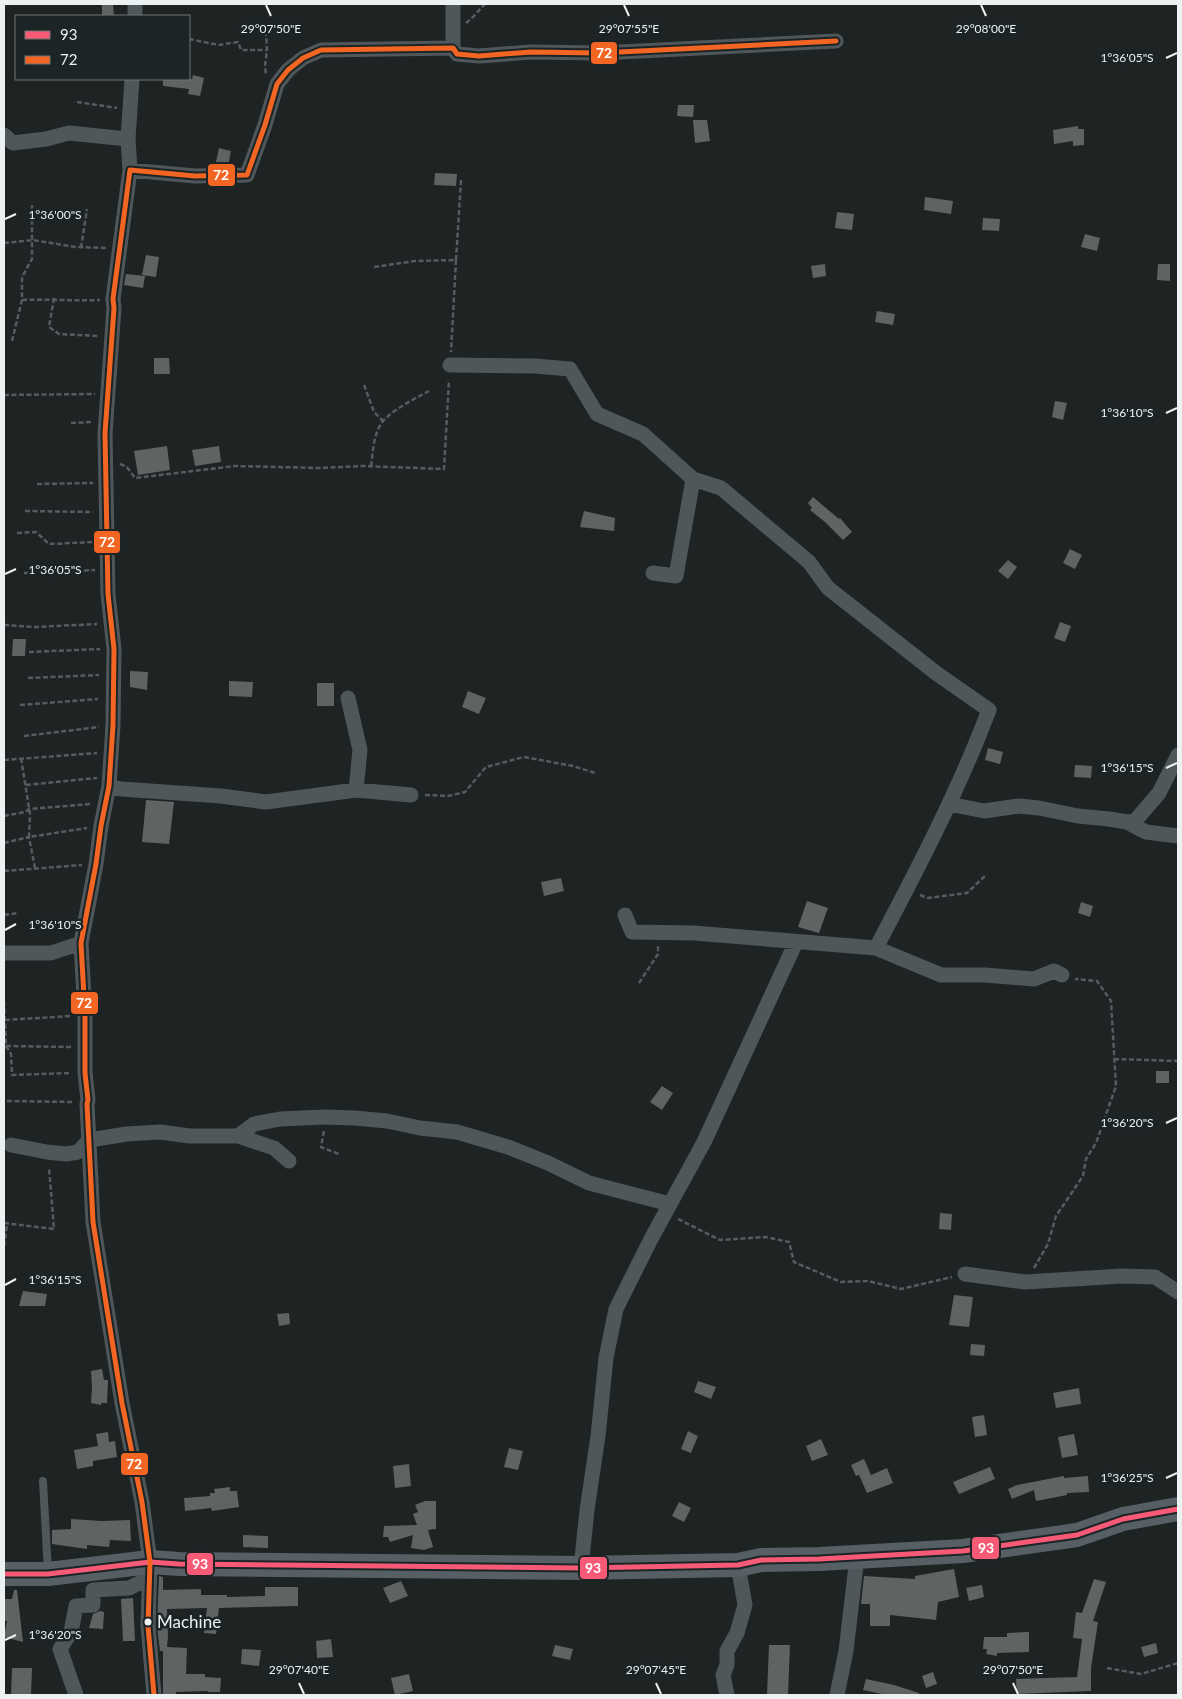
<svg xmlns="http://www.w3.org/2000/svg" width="1182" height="1699" viewBox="0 0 1182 1699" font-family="Lato,sans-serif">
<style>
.building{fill:#5f6363}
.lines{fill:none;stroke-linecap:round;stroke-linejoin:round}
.path{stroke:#565c5e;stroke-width:2.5;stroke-dasharray:5 2.5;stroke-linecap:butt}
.service{stroke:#4f575b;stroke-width:8}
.minor{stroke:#4f575b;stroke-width:15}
.trunk{stroke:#565f64;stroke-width:24}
.bus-1-casing{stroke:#1c2425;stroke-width:9}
.bus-2-casing{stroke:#1c2425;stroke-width:9}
.bus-1{stroke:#f75a77;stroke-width:5}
.bus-2{stroke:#f26522;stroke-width:5}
.ticks{fill:none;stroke:#ecf1f2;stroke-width:2}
.bus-dot{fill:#ecf1f2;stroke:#1c2425;stroke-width:2}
.labels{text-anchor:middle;stroke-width:5;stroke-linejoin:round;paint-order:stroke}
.bus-label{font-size:17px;fill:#ecf1f2;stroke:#1c2425;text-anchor:start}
.ticks-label{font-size:12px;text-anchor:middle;fill:#ecf1f2;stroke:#1c2425;stroke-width:5;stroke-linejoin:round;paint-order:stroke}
.line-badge{stroke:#1c2425;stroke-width:2}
.badge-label{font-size:14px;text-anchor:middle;font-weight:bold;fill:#fff}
</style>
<rect width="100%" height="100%" fill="#1e2323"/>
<!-- building -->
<path class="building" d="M113,4l1,12h-12v-11z
M193,75l11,3 -4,18 -12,-2 1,-5 -26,-3v-7h29z
M678,105h16l-1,12 -16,-1z
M693,120h14l3,21 -15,2z
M1078,126v3h6v16l-11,1v-5l-19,3 -1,-14z
M219,148l12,3 -3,15h-13z
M435,173l22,1 -1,12 -22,-1z
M925,197l28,4 -2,13 -27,-4z
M837,212l17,2 -2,16 -17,-2z
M983,218l17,1 -1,12 -17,-1z
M1085,234l15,4 -3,13 -16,-4z
M146,255l13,2 -3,20 -14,-2z
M825,264l1,12 -13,2 -2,-12z
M1158,264h12v17l-13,-1z
M126,274l19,2 -2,12 -19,-3z
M877,311l18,3 -2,11 -18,-3z
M154,358h15l1,16h-16z
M1055,401l12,2 -4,17 -11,-3z
M167,446l3,24 -32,5 -4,-24z
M219,446l2,16 -26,4 -3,-16z
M813,497l26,22 1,-1 12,14 -9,8 -18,-18 -15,-12 2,-2 -4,-5z
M584,511l31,7 -1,13 -34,-4z
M1070,549l12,6 -7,14 -12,-6z
M1008,560l9,7 -9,12 -10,-8z
M1060,622l11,4 -6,16 -11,-4z
M13,639h13l-1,17h-13z
M130,671l18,1 -1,18 -17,-3z
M229,681l24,1 -1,15 -23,-1z
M317,683h17v23h-17z
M468,691l18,7 -7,16 -17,-7z
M988,748l15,4 -3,12 -15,-4z
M1075,765l17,1 -1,12 -17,-1z
M146,800l28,2 -5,42 -27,-2z
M561,878l3,13 -20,5 -3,-14z
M807,901l21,7 -9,25 -21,-6z
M1081,902l12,4 -3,11 -12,-4z
M1156,1071h13v12h-13z
M662,1086l11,7 -11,17 -12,-8z
M940,1213l12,1 -1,16 -12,-1z
M23,1291l24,3 -2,12h-26z
M954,1295l19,2 -4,30 -20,-2z
M289,1313l1,11 -11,2 -2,-12z
M971,1344l14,1 -1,11 -14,-1z
M102,1369l2,11h4l-1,23h-6v2l-10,-2 1,-16 -1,-16z
M698,1381l18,6 -5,12 -17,-7z
M1079,1388l2,16 -25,4 -3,-15z
M984,1415l3,20 -12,2 -3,-20z
M688,1431l10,5 -7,17 -10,-4z
M108,1432l1,10 6,-1 2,16 -24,4v5l-16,3 -3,-19 24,-4 -2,-12z
M1074,1434l4,21 -16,3 -4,-21z
M821,1439l7,16 -16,6 -6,-15z
M509,1448l14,3 -5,19 -14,-3z
M864,1459l7,16 16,-7 6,15 -26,10 -8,-18 -3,1 -5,-11z
M409,1464l2,22 -16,2 -2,-22z
M990,1467l5,12 -36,15 -6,-12z
M1064,1476v2l24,-2 1,16 -22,1v2l-31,6 -2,-11 -22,9 -4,-10 9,-4z
M230,1487v4h7l2,16 -27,4 -1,-3 -26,3 -1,-13 26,-2v-3h5l-1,-4z
M425,1501h11v28l-8,1 5,17 -9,3 -13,-2 2,-13 -23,7 -2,-5h-5l1,-11 33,-1 -4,-11 5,-2 -3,-7z
M679,1502l12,6 -7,14 -12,-6z
M71,1519l30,2 29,-1 1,21 -21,-1 -1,7 -22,-2v4l-35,-5v-14l19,-1z
M243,1535l25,1v12l-25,-1z
M954,1569l5,28 -21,5 -2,18 -46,-5v11h-20v-22h-9l3,-28 51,3v-3z
M159,1576l4,1v13l38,-1v6h26v2l38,-1v-9h33v19l-79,2 -3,26 -12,-1 3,-25 -40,1 1,27 -1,11 20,1 -1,26h19v3l16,1 -1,14h-12v-1l-32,1v3h-13v-44h-3l-3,-25z
M1094,1579l12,3 -13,39 5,1 -7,46v23l-74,3 -1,-15 61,-2 5,-38 -9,-1 3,-26 6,1z
M401,1581l7,15 -18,7 -7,-15z
M982,1585l2,12 -15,4 -3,-13z
M14,1590h3l6,52 -19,-5 3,-16h-3v-22h8z
M133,1598l2,43h-12l-2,-42z
M100,1611l4,1 -1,17 -14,-1 4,-14z
M1029,1632v20l-32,1v3l-11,-2 1,-5h-4l1,-12h23v-4z
M331,1639l2,18 -16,1 -1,-17z
M1156,1643l2,10 -14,4 -3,-10z
M555,1645l18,4 -3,11 -18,-4z
M769,1645h21l-2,50h-21z
M242,1649l19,1 -2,16 -18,-2z
M12,1668h20l-1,27h-20z
M933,1672l4,12 -11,4 -4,-12z
M409,1674l4,17 -18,4 -4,-17z
M866,1679l28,6 25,8v2h-32l-24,-5z"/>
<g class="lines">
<!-- path -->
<path class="path" d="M466,23c7,-5 13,-13 19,-19
M266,31l1,19 -2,16 1,10
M189,39l29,6 20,-3 3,8h26
M77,102l40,6
M4,243l29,-3 42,7 31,1
M81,248l6,-39
M456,260l5,-80
M374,267l41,-6 41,-1 -5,92
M54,298l-5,29 10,7 40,2
M22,300c26,-1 52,1 78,0
M12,341l10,-41v-23l10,-18v-54
M364,385l10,27 9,9
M4,395l91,-1
M71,423l21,-1
M120,464l7,3 8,11 100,-12 85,2 43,-2 81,3 5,-89
M371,466c2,-13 2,-30 10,-42 7,-12 35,-26 48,-33
M37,484l56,-1
M25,511l68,1
M17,533l19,-1 13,12 45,-2
M24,573l71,-3
M4,625l31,2 62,-3
M29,652l71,-3
M28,678l71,-3
M20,705l78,-6
M24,736l75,-9
M21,758l9,56 -1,23 58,-9
M4,760l93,-7
M26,785l71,-7
M425,795l23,1 17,-4 21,-25 38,-10 49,9 22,7
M4,816l21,-4 4,-3 62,-5
M4,843l25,-6 6,31
M4,871l78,-6
M920,895l8,3 39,-5 18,-17
M4,915l14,-2
M639,983l19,-29v-8
M4,1001l2,45 5,8 1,21 59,-2
M5,1020l66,-4
M6,1046l66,1
M1114,1059l64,2
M7,1101l66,1
M324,1131l-3,16 18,7
M678,1219l42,21 46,-3 23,5 5,20 47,20 27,-1 33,8 51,-12
M4,1223l50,6 -5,-62
M4,1246l3,-22
M1034,1268l14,-24 8,-28 27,-40 3,-17 10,-16 20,-57 -5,-85 -14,-20 -22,-2
M1107,1668l34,6 37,-11"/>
<!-- service -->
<path class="service" d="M43,1481l5,91"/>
<!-- minor -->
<path class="minor" d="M453,4v44
M135,16v-12
M4,135l9,8 33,-4 23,-6 59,6
M130,170l-2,-31 4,-60
M450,365l85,1 35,3 27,45 46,20 50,45 28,9 88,74 19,26 108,85 53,37c-31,82 -72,160 -113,238l-182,-15 -62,-1 -7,-17
M653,573l23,3 17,-97
M348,698l12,52 -4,40
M109,786l12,3 100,7 45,6 90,-12 55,5
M949,804l35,7 35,-5 20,2 39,8 31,3 18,3 8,-1 24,-28 19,-38
M1127,822l19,10 32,4
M876,948l65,27h44l49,4 20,-8 8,4
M4,953h47l30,-10
M238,1136l16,-12 26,-5 44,-2 31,1 32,3 33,7 37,4 51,15 40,16 41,20 81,21
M11,1145l36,7 19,2 12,-2 11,-12 38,-6 33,-2 30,4h48l36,12 15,13
M965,1274l60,8 97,-6 33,1 23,15
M581,1568l6,-58 11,-74 8,-78 10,-49 35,-70 53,-97 92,-200
M76,1695l-16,-46 11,-17 5,-26 17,-1v-15l36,-2 19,-9
M154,1695l-6,-69 2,-64 -8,-60 -20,-99 -29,-181 -6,-118 1,-4 -3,-27v-58l-4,-72 15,-79 5,-38 8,-40 4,-61 1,-76 -6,-55 -3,-161 9,-125 -1,-9 17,-129 65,6 52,-1 18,-50 12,-41 11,-14 15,-12 18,-8 132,-2 4,6 22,2 52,-4 69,1 236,-12
M727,1695l-4,-20 4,-10v-14l10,-18 8,-28 -7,-40
M837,1695l9,-44 11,-94"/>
<!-- trunk -->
<path class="trunk" d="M4,1574h44l102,-12 29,2 402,4 157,-3 23,-5 58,-1 144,-8 114,-16 46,-16 55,-10"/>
<defs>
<path id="bus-1" d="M4,1574h44l102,-12 29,2 402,4 157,-3 23,-5 58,-1 144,-8 114,-16 46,-16 55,-10"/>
<path id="bus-2" d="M154,1695l-6,-69 2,-64 -8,-60 -20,-99 -29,-181 -6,-118 1,-4 -3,-27v-58l-4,-72 15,-79 5,-38 8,-40 4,-61 1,-76 -6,-55 -3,-161 9,-125 -1,-9 17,-129 65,6 52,-1 18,-50 12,-41 11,-14 15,-12 18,-8 132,-2 4,6 22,2 52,-4 69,1 236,-12"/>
</defs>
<!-- bus-1 casing -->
<use href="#bus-1" class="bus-1-casing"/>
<!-- bus-2 casing -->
<use href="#bus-2" class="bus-2-casing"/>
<!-- bus-1 -->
<use href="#bus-1" class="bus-1"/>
<!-- bus-2 -->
<use href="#bus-2" class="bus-2"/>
</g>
<!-- ticks -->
<path class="ticks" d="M266,5l5,11M624,5l5,11M981,5l5,11M1166,58l11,-5M5,219l11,-5M1166,413l11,-5M5,574l11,-5M1166,768l11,-5M5,930l11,-6M1166,1123l11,-5M5,1285l11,-6M1166,1478l11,-5M5,1640l11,-5M299,1683l5,11M656,1683l5,11M1013,1683l5,11"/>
<!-- markers -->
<circle class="bus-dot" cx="148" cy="1622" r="4.5"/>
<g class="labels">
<!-- bus labels -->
<g class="bus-label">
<text x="157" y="1628">Machine</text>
</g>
</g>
<g class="ticks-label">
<text x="271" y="33">29°07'50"E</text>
<text x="629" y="33">29°07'55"E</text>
<text x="986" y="33">29°08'00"E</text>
<text x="1127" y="62">1°36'05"S</text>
<text x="55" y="219">1°36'00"S</text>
<text x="1127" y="417">1°36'10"S</text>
<text x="55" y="574">1°36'05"S</text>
<text x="1127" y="772">1°36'15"S</text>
<text x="55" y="929">1°36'10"S</text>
<text x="1127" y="1127">1°36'20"S</text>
<text x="55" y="1284">1°36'15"S</text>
<text x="1127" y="1482">1°36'25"S</text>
<text x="55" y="1639">1°36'20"S</text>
<text x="299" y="1674">29°07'40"E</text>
<text x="656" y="1674">29°07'45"E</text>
<text x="1013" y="1674">29°07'50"E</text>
</g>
<g class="line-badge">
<rect x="590" y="41" width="28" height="24" rx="5" fill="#f26522"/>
<rect x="207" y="163" width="29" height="24" rx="5" fill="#f26522"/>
<rect x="93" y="530" width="28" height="24" rx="5" fill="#f26522"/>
<rect x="70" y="991" width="29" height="24" rx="5" fill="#f26522"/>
<rect x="120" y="1452" width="29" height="24" rx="5" fill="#f26522"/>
<rect x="971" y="1536" width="29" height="24" rx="5" fill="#f75a77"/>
<rect x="186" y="1552" width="28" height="24" rx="5" fill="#f75a77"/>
<rect x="579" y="1556" width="29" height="24" rx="5" fill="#f75a77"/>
</g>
<g class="badge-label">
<text x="604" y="58">72</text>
<text x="221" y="180">72</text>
<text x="107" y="547">72</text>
<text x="84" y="1008">72</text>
<text x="134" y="1469">72</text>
<text x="986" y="1553">93</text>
<text x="200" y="1569">93</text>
<text x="593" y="1573">93</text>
</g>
<!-- border -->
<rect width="1182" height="1699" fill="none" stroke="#ecf1f2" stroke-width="10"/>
<!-- legend -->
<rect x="15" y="15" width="175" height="65" fill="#1c2425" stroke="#6f7677"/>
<rect x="25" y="31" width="25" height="8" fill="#f75a77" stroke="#6f7677"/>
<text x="60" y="40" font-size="15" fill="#ecf1f2">93</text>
<rect x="25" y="56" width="25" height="8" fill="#f26522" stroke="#6f7677"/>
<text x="60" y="65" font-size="15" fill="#ecf1f2">72</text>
</svg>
